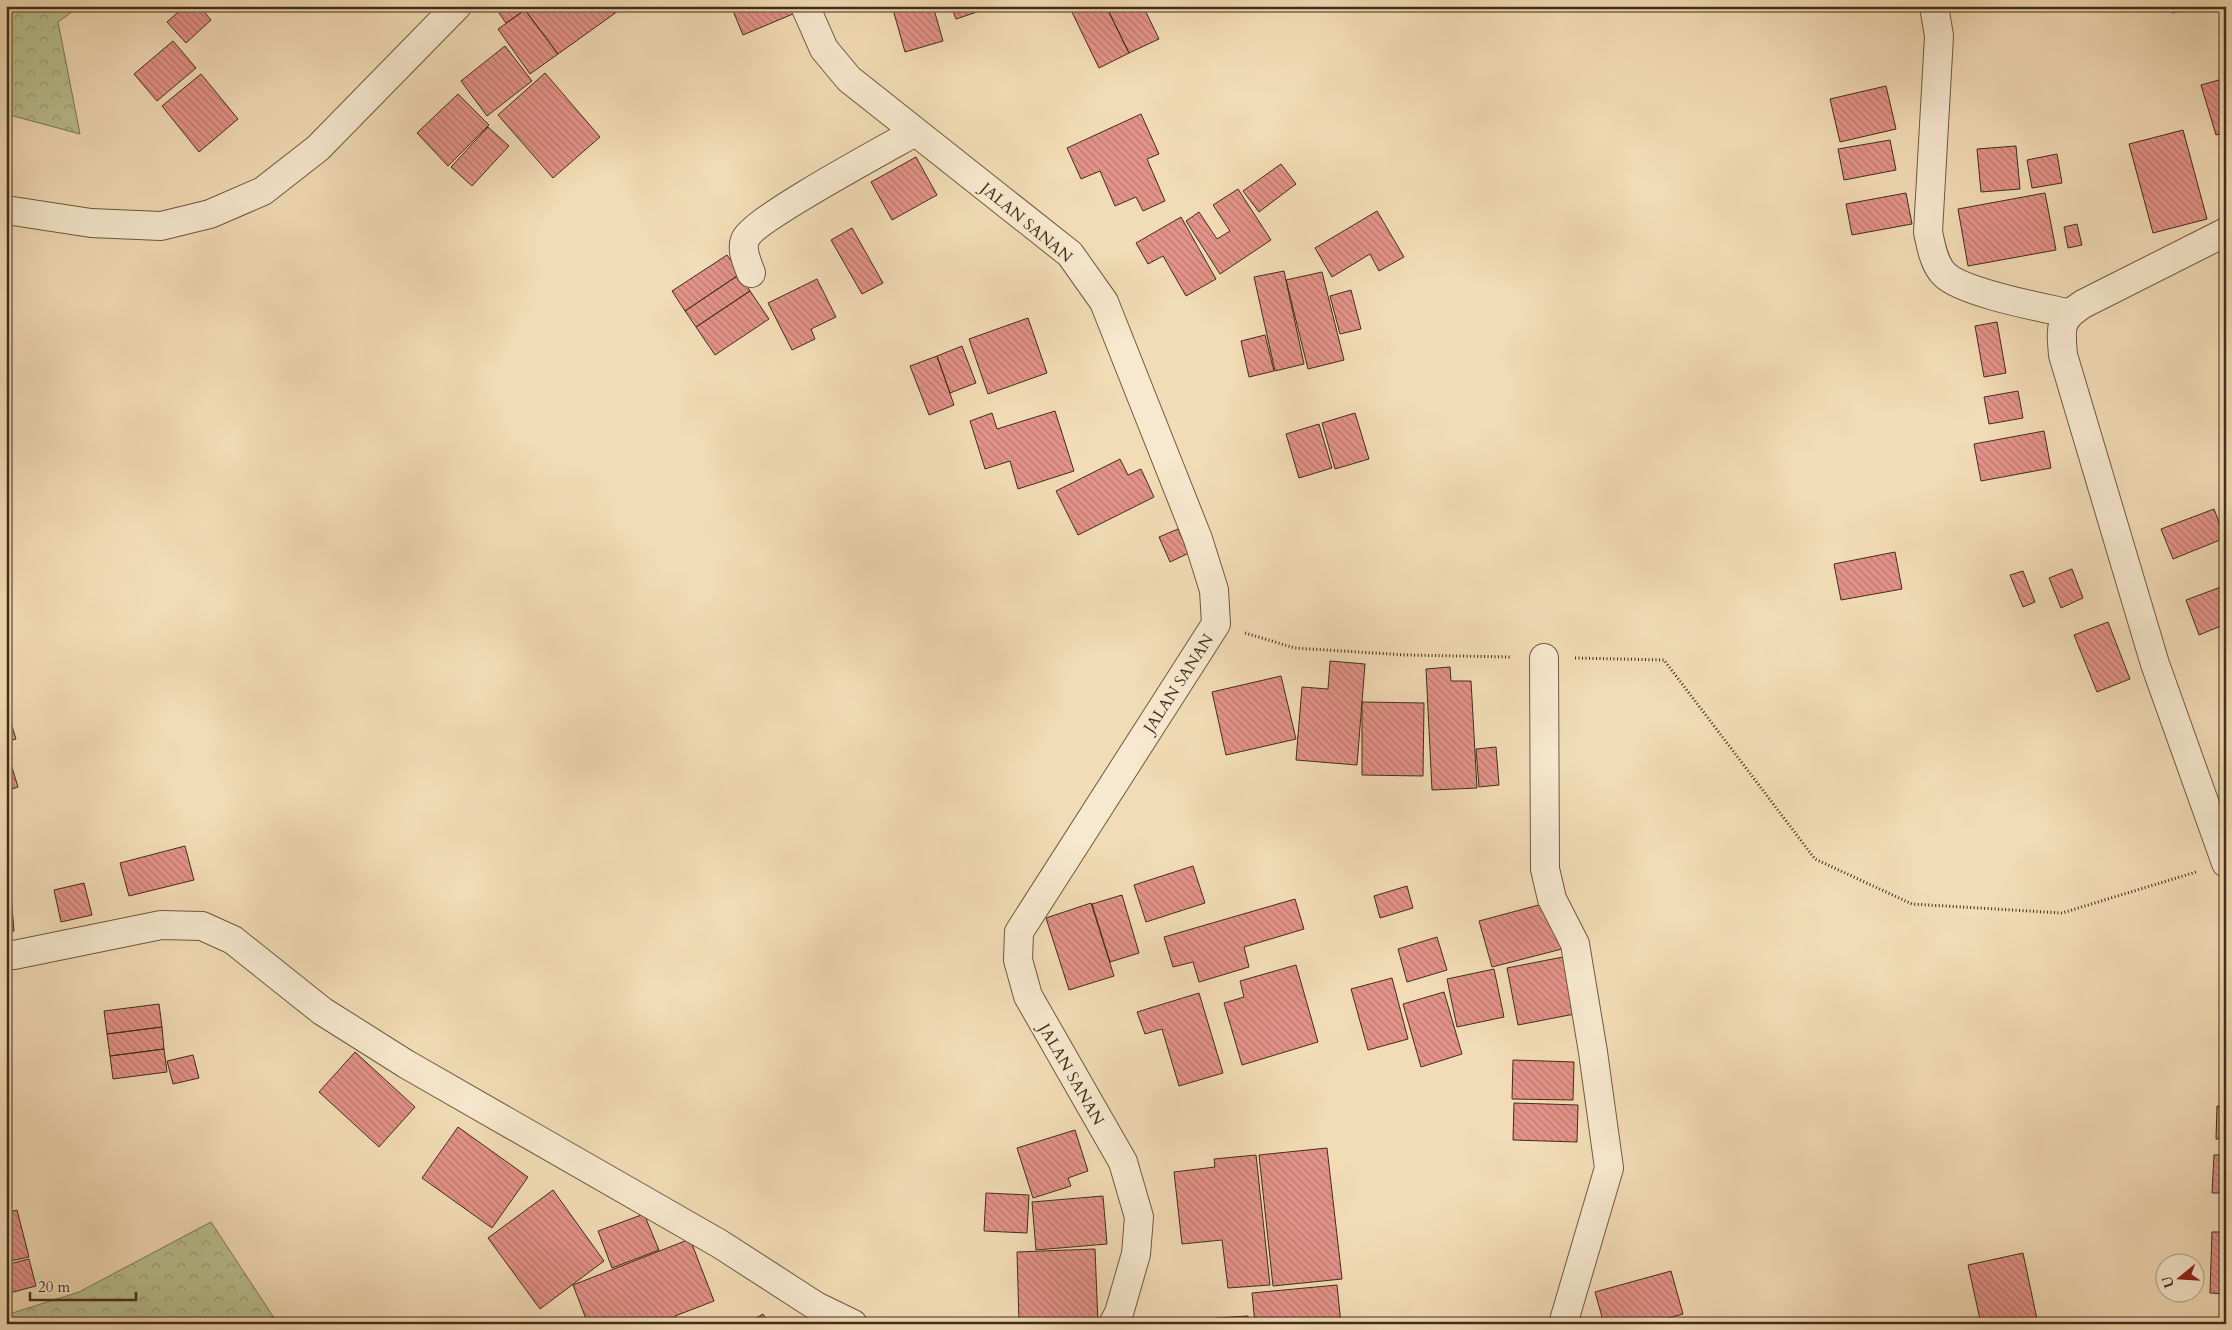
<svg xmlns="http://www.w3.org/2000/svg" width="2232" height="1330" viewBox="0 0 2232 1330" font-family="Cardo,serif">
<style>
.forest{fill:url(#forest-crowns);stroke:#7d7654}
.building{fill:url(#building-back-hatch);stroke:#412d1a}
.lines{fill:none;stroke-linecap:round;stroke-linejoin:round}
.street-casing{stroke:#6d5941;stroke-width:30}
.path{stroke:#412d1a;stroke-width:3;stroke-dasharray:1 2.5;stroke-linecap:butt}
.street{stroke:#f7e8cf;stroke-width:28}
.labels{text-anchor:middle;stroke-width:4.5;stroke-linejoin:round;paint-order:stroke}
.street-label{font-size:16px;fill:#412d1a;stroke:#f7e8cf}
</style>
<defs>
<pattern id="forest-crowns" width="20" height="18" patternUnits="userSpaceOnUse" patternTransform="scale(1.25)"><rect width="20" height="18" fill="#b9c08e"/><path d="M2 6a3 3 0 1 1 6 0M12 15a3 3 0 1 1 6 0" fill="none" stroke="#989c73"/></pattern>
<pattern id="building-back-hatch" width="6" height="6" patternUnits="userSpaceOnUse" patternTransform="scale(1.25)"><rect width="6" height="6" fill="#e4938a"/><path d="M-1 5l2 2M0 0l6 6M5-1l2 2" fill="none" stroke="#ba7870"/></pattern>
</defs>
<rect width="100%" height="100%" fill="#f2dcb5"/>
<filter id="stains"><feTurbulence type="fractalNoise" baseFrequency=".004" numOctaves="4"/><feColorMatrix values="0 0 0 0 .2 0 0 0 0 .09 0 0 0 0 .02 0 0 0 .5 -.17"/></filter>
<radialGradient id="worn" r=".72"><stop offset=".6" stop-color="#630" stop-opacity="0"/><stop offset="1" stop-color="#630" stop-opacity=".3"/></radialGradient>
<!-- forest -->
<path class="forest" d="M6,6h74l-22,16 22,112 -74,-20z
M211,1222l67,102h-272v-9l73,-23z"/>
<!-- building -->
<path class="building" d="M185,6h14l12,14 -25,23 -19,-21z
M494,6h120l4,5 -60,43 -33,-44 -19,13z
M731,6h67l2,5 -57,24z
M892,6h41l10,35 -38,11z
M951,6h41v1l-36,12z
M1069,6h37l23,47 -30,15z
M1106,6h37l16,33 -30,14z
M2116,6h16l-14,5z
M2171,6h36l-35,7z
M525,10l33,44 -28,20 -32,-45z
M173,41l23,27 -39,33 -23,-27z
M505,46l27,35 -45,35 -26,-35z
M545,73l55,64 -47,41 -55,-63z
M201,74l37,45 -39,33 -37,-46z
M2226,78v54l-10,3 -15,-50z
M1886,86l10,43 -56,13 -10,-43z
M458,94l31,31 -41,41 -31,-33z
M1141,114l18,40 -12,5 18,42 -22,10 -7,-14 -21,9 -15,-35 -19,8 -14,-31z
M488,127l21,19 -37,40 -21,-19z
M2183,130l24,89 -54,14 -24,-89z
M1890,140l6,30 -52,10 -6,-31z
M2016,146l4,43 -39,3 -4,-43z
M2057,154l5,29 -30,5 -5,-28z
M916,157l21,38 -45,25 -21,-38z
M1281,164l15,20 -37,28 -16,-21z
M1238,189l33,51 -51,34 -34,-53 13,-9 18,27 13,-8 -17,-26z
M1906,193l6,31 -60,11 -6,-31z
M2045,193l11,57 -88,16 -10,-57z
M1377,211l27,46 -25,14 -9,-17 -38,23 -17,-29z
M1181,217l35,62 -30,17 -23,-40 -15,8 -12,-21z
M2077,224l5,21 -14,3 -4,-21z
M852,228l31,55 -21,11 -31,-54z
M727,255l13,19 -55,37 -13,-20z
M1284,271l20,93 -29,7 -21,-94z
M1322,272l22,88 -36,9 -22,-89z
M740,274l10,17 -54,36 -11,-16z
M817,279l19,38 -25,12 4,10 -23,11 -24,-47z
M1351,290l10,39 -21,5 -10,-38z
M750,291l19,28 -54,36 -19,-28z
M1028,318l19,55 -59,21 -19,-55z
M1997,322l9,51 -22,4 -9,-51z
M1265,335l9,36 -25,6 -8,-36z
M962,346l14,37 -26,10 -13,-37z
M937,356l17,49 -25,10 -19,-49z
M2018,391l5,27 -34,6 -5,-27z
M1055,411l19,60 -56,18 -8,-28 -25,8 -15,-48 22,-8 5,16z
M1355,413l14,46 -34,10 -13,-46z
M1319,424l13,44 -33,10 -13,-44z
M2044,431l7,37 -70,13 -7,-37z
M1120,459l8,16 13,-6 13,28 -76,38 -22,-44z
M2226,500v18l-6,-16z
M2214,509l11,29 -52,21 -12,-30z
M1178,529l11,24 -19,9 -11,-25z
M1895,552l7,37 -61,11 -7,-36z
M2072,569l11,29 -22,10 -12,-30z
M2023,571l12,31 -12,5 -13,-32z
M2226,585v39l-27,11 -13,-35z
M2108,622l22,57 -33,13 -23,-57z
M1330,661l35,3 -8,101 -61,-5 6,-73 26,2z
M1450,667l1,14h20l6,107 -45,2 -6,-121z
M1281,676l15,63 -70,16 -14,-63z
M1362,702l62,1 -1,73 -61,-1z
M6,707l10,32 -10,3z
M1496,747l3,38 -20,2 -3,-38z
M7,751l11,36 -12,4v-40z
M185,846l9,34 -65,16 -9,-33z
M1193,866l12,37 -59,19 -12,-37z
M6,872h3l5,59 -8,1z
M84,883l8,32 -31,7 -7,-32z
M1407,886l6,22 -33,10 -6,-22z
M1122,895l17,58 -29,9 -18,-58z
M1295,899l9,30 -60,18 5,20 -50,15 -6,-20 -20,5 -9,-30z
M1550,902l12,47 -70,18 -13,-46z
M1091,903l23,73 -45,14 -23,-72z
M1437,937l10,33 -40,12 -9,-33z
M1573,955l12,57 -67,13 -11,-57z
M1296,965l22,77 -76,23 -18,-62 20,-6 -4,-16z
M1494,969l10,48 -47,10 -10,-48z
M1392,978l16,61 -40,11 -17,-61z
M1444,992l18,62 -41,13 -18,-63z
M1199,993l24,80 -44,13 -17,-57 -17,5 -8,-22z
M159,1004l3,23 -55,7 -3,-23z
M162,1027l2,22 -54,7 -3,-22z
M164,1049l3,23 -54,7 -3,-23z
M355,1052l60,55 -36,40 -60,-55z
M193,1055l6,23 -26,6 -6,-23z
M1513,1060l61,2 -1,38 -61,-1z
M1514,1103l64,2 -1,37 -64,-2z
M2217,1106l9,1v32h-10z
M458,1127l70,50 -36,51 -70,-50z
M1075,1130l13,41 -20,7 3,8 -38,12 -16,-50z
M1327,1148l15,131 -69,7 -14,-131z
M1256,1155l14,130 -42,3 -6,-48 -40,4 -8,-72 41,-5 -1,-8z
M2214,1155h12v38h-14z
M553,1190l51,71 -64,48 -52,-71z
M986,1193l43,2 -2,38 -43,-2z
M1103,1196l4,48 -71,6 -4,-48z
M17,1210l12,47 -23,5v-49z
M644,1214l15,36 -47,18 -14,-37z
M2212,1232h14v62l-16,-1z
M690,1239l24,62 -39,15 3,8h-90l-15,-39z
M1095,1249l3,75h-28l-1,-4 -50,2 -2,-70z
M2023,1253l15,71h-57l-13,-59z
M29,1259l7,27 -30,8v-29z
M1671,1271l12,43 -37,10h-42l-9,-32z
M1337,1285l4,39h-86l-3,-31z
M763,1314l6,10h-23z
M1248,1316v8h-31l-1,-6z"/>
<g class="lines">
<defs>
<path id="street" d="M805,6l19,43 25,30 221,175 34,48 94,237 16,51 2,34 -197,308 -1,28 10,36 95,166 16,55 -3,37 -17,59 -6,11
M1934,6l5,30 -11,196c3,14 6,33 17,43 19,18 95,32 122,38
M6,210l85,13 70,3 49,-12 53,-23 55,-43 139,-142
M2226,232l-143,72c-25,16 -22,24 -20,51l92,309 71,199
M751,273c-4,-11 -10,-23 -6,-33 7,-20 144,-93 170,-108
M1544,658l1,211 7,30 23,45 18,108 16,116 -46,156
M6,955h8l147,-30 41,1 31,14 89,71 84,53 314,180 96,62 37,18"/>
</defs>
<!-- street casing -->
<use href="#street" class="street-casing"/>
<!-- path -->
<path class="path" d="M1245,633l50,15 111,7 105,2
M1575,658l89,2 151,199 97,45 150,9 134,-41"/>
<!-- street -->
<use href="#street" class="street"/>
</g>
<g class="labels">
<!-- street labels -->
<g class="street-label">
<text transform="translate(1027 222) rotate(40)" y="6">JALAN SANAN</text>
<text transform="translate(1178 683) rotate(-57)" y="6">JALAN SANAN</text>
<text transform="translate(1072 1074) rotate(60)" y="6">JALAN SANAN</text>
</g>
</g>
<!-- margin -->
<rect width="2232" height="1330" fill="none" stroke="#f2dcb5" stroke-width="25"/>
<rect x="8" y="8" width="2217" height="1315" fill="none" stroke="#412d1a" stroke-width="2.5"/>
<rect x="12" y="12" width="2207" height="1305" fill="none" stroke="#412d1a"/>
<!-- north arrow -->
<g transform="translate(2180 1278) rotate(252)"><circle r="24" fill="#f7e8cf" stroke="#ae9d87"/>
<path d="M0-4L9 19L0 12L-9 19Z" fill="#8f2418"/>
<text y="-8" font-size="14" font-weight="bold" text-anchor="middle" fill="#412d1a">U</text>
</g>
<!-- scale -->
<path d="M30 1292v8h106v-8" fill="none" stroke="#412d1a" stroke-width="2.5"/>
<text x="38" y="1292" font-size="15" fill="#412d1a" stroke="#f7e8cf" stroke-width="4" paint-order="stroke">20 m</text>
<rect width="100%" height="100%" filter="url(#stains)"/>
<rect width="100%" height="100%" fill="url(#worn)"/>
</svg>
